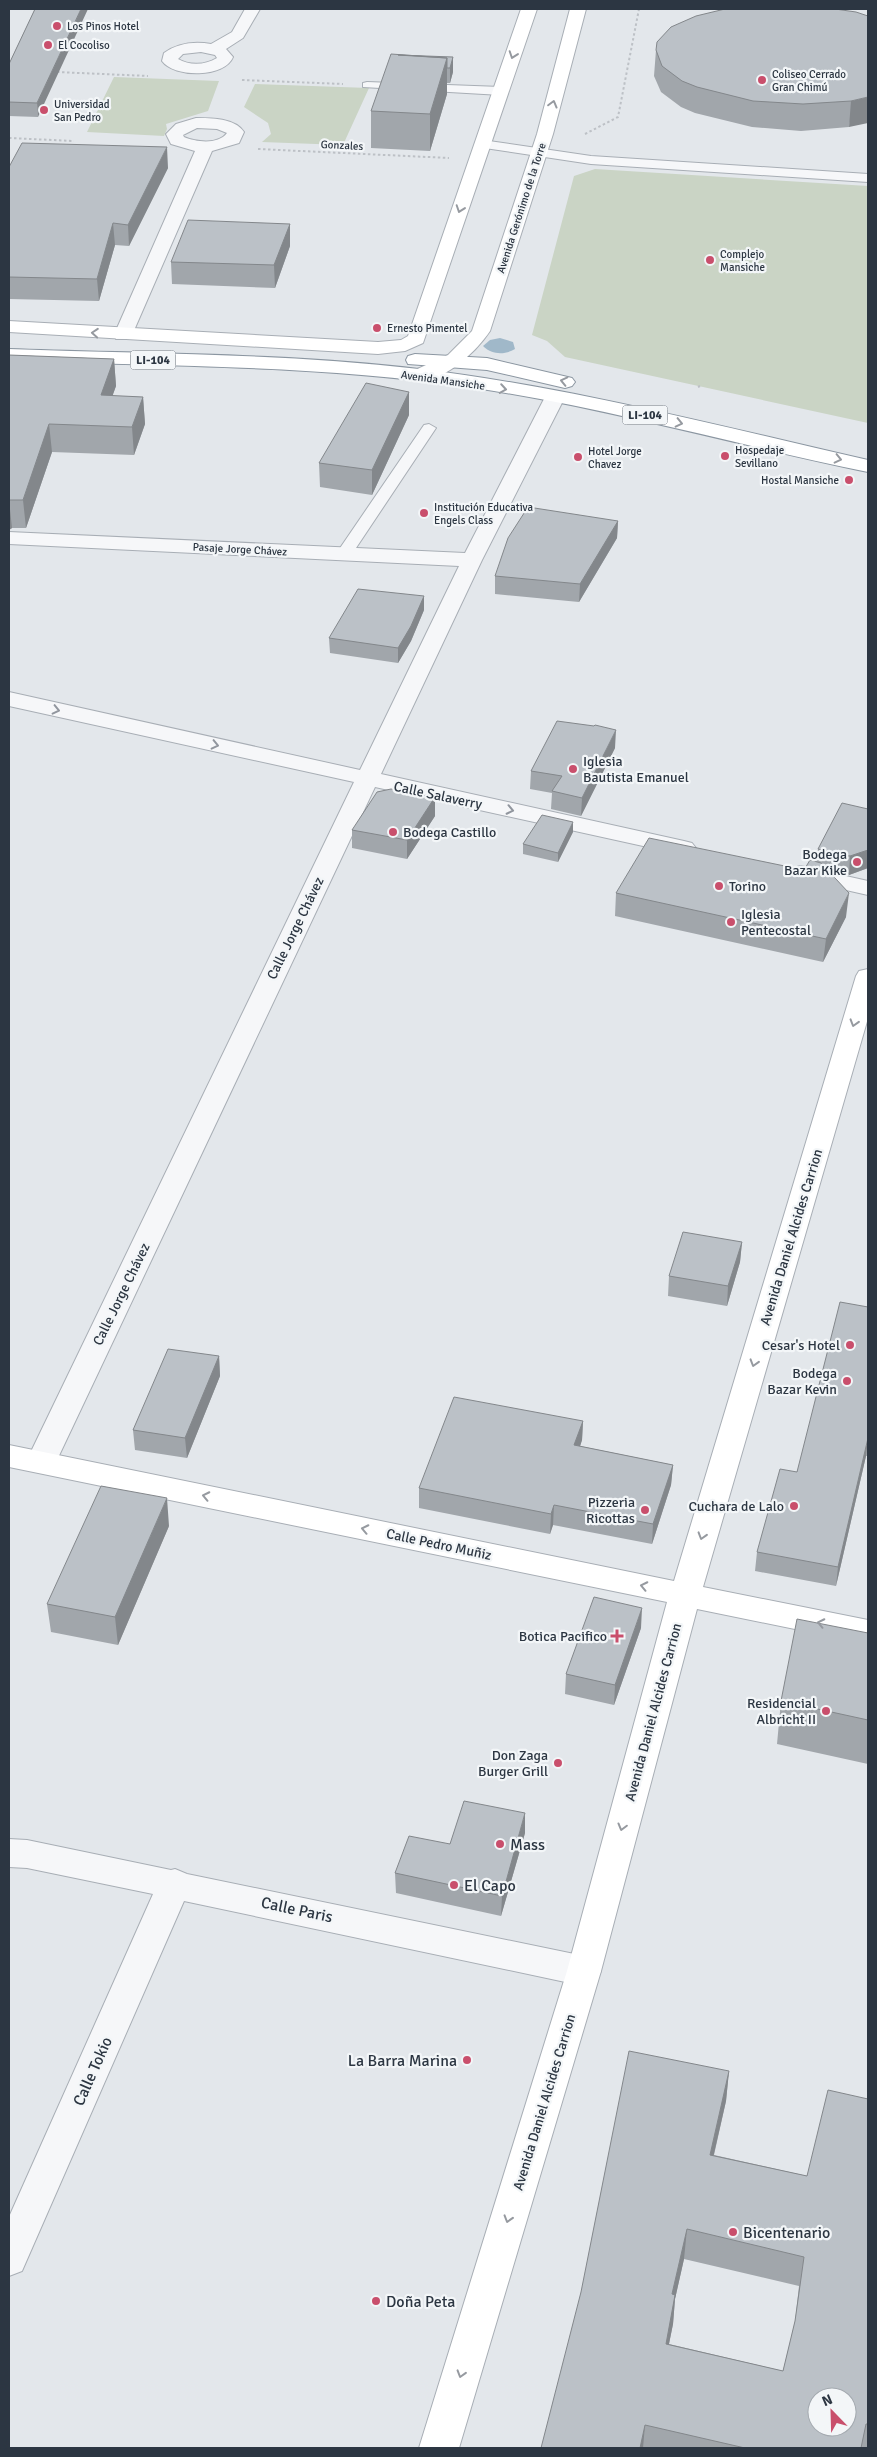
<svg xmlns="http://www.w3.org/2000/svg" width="877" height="2457" viewBox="0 0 877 2457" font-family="Signika,sans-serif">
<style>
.green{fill:#cad4c5}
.water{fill:#a0b8c9}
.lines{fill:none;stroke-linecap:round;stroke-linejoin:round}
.lane-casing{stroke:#a8aeb5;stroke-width:2}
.street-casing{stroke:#a8aeb5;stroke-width:2}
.secondary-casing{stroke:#a8aeb5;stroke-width:2}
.highway-casing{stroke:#8b96a1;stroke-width:2}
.path{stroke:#bdc1c6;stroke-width:2;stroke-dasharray:2.5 2.5;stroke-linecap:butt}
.lane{fill:#f6f7f9;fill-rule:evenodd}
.street{fill:#f6f7f9;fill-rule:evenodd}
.secondary{fill:#fff;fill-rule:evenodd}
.highway{fill:#fff;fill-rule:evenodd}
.wall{fill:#a1a6ab;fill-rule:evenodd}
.shaded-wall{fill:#83878b}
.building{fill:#bbc1c7;stroke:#83878b;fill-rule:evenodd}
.oneway{stroke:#969aa0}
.oneway2{stroke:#91969e}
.poi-dot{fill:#c94f6c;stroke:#f3f6f8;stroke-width:2}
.labels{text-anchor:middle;stroke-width:4.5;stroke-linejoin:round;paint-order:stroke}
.far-poi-label{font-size:11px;fill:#2c3642;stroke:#f3f6f8;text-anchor:start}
.far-street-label{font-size:11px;fill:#2c3642;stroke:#f3f6f8}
.shield{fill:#f3f6f8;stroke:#687079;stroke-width:1}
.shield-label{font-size:12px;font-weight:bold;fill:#2c3642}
.poi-label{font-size:14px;fill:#2c3642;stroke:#f3f6f8;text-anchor:end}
.street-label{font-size:14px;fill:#2c3642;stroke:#f3f6f8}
.near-poi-label{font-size:16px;fill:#2c3642;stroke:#f3f6f8;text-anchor:start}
.near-street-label{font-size:16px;fill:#2c3642;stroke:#f3f6f8}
</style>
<rect width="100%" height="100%" fill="#e3e7eb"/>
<!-- green -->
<path class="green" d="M114,77l105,4 -11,30 -42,13 1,5 -3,7 -77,-4z
M255,84l114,4 -26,57 -81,-3 9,-8 -3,-11 -24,-16z
M595,169l273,17v237l-303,-66 -18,-16 -15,-6 42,-159z"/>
<!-- water -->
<path class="water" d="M500,338l13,4 2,7c-10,6 -23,6 -32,-3l7,-6z"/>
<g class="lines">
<defs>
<path id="lane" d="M367,82l134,5 6,4 -6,4 -138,-8v-4z
M482,140l109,16 277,18v8l-277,-18 -113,-17 -2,-3z
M429,424l7,4 -84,126 -8,5 -5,-2 -3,-3 88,-129z"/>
<path id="street" d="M245,9h15l-17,29 -17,11 7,8c-8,21 -59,21 -71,4l2,-8c14,-10 31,-12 47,-9l21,-12zM201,52l14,3 2,3c-12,7 -27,8 -39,1l5,-5z
M196,118c15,0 39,0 48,14l-5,11 -27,8 -80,184 -2,4h-14l-2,-4 81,-184 -24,-7 -5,-10 10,-10zM197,128l20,1 10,4c-9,12 -31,9 -43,4l-1,-2z
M555,391l7,2 3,4 -83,163 -101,214 303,67 8,2 4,5 -4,5 -8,2 -309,-68 -319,675 -4,8 -11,3 -11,-3 -4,-8 328,-680 -345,-76v-14l351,78 99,-204 -450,-22v-12l456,21 80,-156 3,-4z
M801,866l67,15v14l-75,-17 -4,-5 4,-5z
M9,1839l18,1 144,30 4,-1 12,5 397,82 12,5 5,10 -5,10 -12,5 -400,-85 -162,370 -13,5v-59l144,-323 -126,-26 -18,-1z"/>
<path id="secondary" d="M521,9h16l-114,334 -18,8 -27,3 -369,-22v-11l369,21 23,-2 7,-4z
M570,9h16l-33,125 -63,197c-14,21 -49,55 -77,48l-2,-4 2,-4 35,-16 24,-24 65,-197z
M868,969v49l-165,569 165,33v24l-171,-35 -96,362 -142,477h-40l148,-477 100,-369 -658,-135v-22l665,136 182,-605 3,-5z"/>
<path id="highway" d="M9,349c137,5 274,4 410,20 152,18 300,57 449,91v12c-131,-27 -260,-64 -393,-84 -154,-23 -310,-22 -466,-27z
M415,354l72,4 85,20 3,4 -3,4 -7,2 -78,-18 -79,-6 -2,-4 2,-4z"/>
</defs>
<!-- lane casing -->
<use href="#lane" class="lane-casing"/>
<!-- street casing -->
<use href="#street" class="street-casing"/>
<!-- secondary casing -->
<use href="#secondary" class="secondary-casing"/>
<!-- highway casing -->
<use href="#highway" class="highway-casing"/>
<!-- path -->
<path class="path" d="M57,72l91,4
M242,80l101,4
M585,134l33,-17 21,-108
M9,138l65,3
M258,149l191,9
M698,387l2,-1"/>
<!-- lane -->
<use href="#lane" class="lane"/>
<!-- street -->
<use href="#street" class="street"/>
<!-- secondary -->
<use href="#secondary" class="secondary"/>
<!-- highway -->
<use href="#highway" class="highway"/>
</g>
<!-- wall -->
<path class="wall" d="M35,9l3,108 -29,-1v-52z
M868,16l-19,111 -48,4 -49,-4 -57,-14 -14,-6 -20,-15 -7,-16 2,-26z
M453,57v15l-3,11h-3v11l-17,57 -59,-3v-37z
M9,167l159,1 -39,78 -14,-1 -16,56 -90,-2z
M290,224v22l-15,42 -103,-4 -1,-22z
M9,355l105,4 2,27 -4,10 31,1 2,27 -11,31 -82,-3 -26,76h-14l-3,2z
M409,392v23l-37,80 -52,-8 -1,-24z
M618,521l-1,17 -38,64 -84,-8v-18z
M424,610l-13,31 -13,22 -68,-10 -1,-15z
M615,748l-34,68 -30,-7 1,-16 -22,-4 1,-18z
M435,797v19l-28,43 -55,-11v-18z
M868,809v59l-19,7 -21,-5 18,47 -23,45 -208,-46 1,-23 188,-23 12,-8 2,-13z
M573,832l-15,30 -35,-8v-10z
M742,1242l-2,20 -13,44 -59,-10 1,-20z
M868,1307v149h-2l-30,130 -81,-15 2,-19 40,-80z
M219,1356l1,20 -33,82 -52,-8 -2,-20z
M583,1421l-1,19 -2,6 93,19 -2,20 -19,59 -99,-19 -3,9 -131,-26v-20z
M169,1526l-51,119 -67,-13 -4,-28z
M641,1628l-27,77 -49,-11 1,-20z
M868,1633v131l-91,-20 4,-43z
M525,1833l-24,83 -105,-23 -1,-20 55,-29z
M729,2071l-3,30 -12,54 93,21 61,-77v349h-327zM684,2259l115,27 -4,36 -12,49 -114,-27 4,-20 2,-25z"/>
<!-- shaded-wall -->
<path class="shaded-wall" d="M81,9h7l-50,108 -1,-14z
M453,57v15l-3,11v-15z
M447,58v36l-17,57v-37z
M868,97v26l-19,4 2,-26z
M167,147l1,21 -39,78 -1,-21z
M113,223l2,22 -16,56 -2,-22z
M290,224v22l-15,42 -1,-23z
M114,359l2,27 -13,37 -2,-28z
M409,392v23l-37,80v-25z
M143,397l2,27 -11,31 -2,-28z
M49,424l3,28 -26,76 -3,-28z
M9,500l3,28 -3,2z
M618,521l-1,17 -38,64 1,-18z
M424,596v14l-13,31 -13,22v-15z
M616,730l-1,18 -34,68 1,-18z
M435,797v19l-28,43v-19z
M573,822v10l-15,30v-9z
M868,850v18l-19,7 1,-19z
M849,893l-3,24 -23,45 3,-23z
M742,1242l-2,20 -13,44 1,-20z
M219,1356l1,20 -33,82 -2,-20z
M583,1421l-1,19 -8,25v-20z
M868,1438l-2,18 -30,130 2,-19z
M673,1465l-2,20 -19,59 1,-20z
M167,1498l2,28 -51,119 -3,-28z
M554,1505l-1,20 -3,9 1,-20z
M642,1608l-1,20 -27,77 1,-20z
M525,1813v20l-24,83 1,-20z
M729,2071l-3,30 -19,83 3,-29z
M687,2229l-3,30 -9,40 -2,25 -10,49 3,-29 6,-50z
M645,2425l-2,23h-3z"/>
<!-- building -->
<path class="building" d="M35,9h46l-44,94 -28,-1v-38z
M725,9h110l21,3 12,4v81l-17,4 -48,3 -50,-3 -56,-14 -15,-6 -20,-15 -6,-16 1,-8 14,-15 25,-11z
M391,54l56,4 -17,56 -59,-3z
M398,55l55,2 -3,11h-3v-10z
M22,143l145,4 -39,78 -15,-2 -16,56 -88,-2v-110z
M188,220l102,4 -16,41 -103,-3z
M9,355l105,4 -13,36 42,2 -11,30 -83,-3 -26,76h-14z
M366,383l43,9 -37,78 -53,-7z
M528,507l90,14 -38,63 -85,-8 13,-38z
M358,589l66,7 -13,30 -13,22 -69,-10z
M557,721l37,5 1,-1 21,5 -34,68 -30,-7 10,-15 -31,-5z
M391,789l44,8 -28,43 -55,-10 25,-38z
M842,803l26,6v41l-18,6 -32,-7z
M542,815l31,7 -15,31 -35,-9z
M649,838l155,32 6,-10 11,3 28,30 -23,46 -210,-46z
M683,1232l59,10 -14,44 -59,-10z
M840,1302l28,5v131l-30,129 -81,-15 23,-83 17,3z
M168,1349l51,7 -34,82 -52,-8z
M454,1397l129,24 -9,24 99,20 -20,59 -99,-19 -3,9 -132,-26z
M101,1486l66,12 -52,119 -68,-13z
M594,1597l48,11 -27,77 -49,-11z
M797,1619l71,14v87l-87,-19z
M464,1801l61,12 -23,83 -107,-23 14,-37 41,8z
M629,2051l100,20 -19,84 97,21 21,-86 40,9v325h-2l-5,24h-116l-100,-23 -5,23h-99l40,-156zM687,2229l117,28 -9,64 -12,50 -117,-27 9,-49 -3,-1zM817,2397h30v30h-30z"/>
<!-- one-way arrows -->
<defs><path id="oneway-chevron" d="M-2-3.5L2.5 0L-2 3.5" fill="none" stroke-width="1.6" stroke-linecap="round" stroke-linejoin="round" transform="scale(1.25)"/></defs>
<g class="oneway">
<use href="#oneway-chevron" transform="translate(513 55) rotate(109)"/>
<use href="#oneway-chevron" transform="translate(553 104) rotate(-75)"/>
<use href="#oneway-chevron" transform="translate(460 209) rotate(109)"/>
<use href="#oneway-chevron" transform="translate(95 333) rotate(-176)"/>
<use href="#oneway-chevron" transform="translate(564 381) rotate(-167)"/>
<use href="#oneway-chevron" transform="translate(503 389) rotate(9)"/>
<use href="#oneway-chevron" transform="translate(679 423) rotate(13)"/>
<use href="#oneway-chevron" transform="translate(838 459) rotate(13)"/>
<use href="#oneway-chevron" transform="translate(854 1023) rotate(107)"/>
<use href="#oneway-chevron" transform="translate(754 1363) rotate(107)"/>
<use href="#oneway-chevron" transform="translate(206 1496) rotate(-168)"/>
<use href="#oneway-chevron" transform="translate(365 1529) rotate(-168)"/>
<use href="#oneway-chevron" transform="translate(702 1536) rotate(107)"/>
<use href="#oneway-chevron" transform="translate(644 1586) rotate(-168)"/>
<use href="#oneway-chevron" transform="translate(821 1623) rotate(-168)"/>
<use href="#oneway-chevron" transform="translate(622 1827) rotate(105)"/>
<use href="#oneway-chevron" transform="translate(508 2219) rotate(107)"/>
<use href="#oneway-chevron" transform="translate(461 2374) rotate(107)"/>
</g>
<g class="oneway2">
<use href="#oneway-chevron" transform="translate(56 710) rotate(13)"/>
<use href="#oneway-chevron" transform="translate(215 745) rotate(13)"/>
<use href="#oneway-chevron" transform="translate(510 810) rotate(12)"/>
</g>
<!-- markers -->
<g class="poi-dot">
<circle cx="57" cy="26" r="5"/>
<circle cx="48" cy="45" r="5"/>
<circle cx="762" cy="80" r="5"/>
<circle cx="44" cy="110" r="5"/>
<circle cx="710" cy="260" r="5"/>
<circle cx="377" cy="328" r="5"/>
<circle cx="725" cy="456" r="5"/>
<circle cx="578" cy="457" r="5"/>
<circle cx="849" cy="480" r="5"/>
<circle cx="424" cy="513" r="5"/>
<circle cx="573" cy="769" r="5"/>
<circle cx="393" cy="832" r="5"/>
<circle cx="857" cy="862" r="5"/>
<circle cx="719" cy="886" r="5"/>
<circle cx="731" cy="922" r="5"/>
<circle cx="850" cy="1345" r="5"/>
<circle cx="847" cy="1381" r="5"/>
<circle cx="794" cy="1506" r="5"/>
<circle cx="645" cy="1510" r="5"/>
<path d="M614.5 1628.5h5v5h5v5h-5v5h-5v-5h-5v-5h5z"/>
<circle cx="826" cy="1711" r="5"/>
<circle cx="558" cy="1763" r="5"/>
<circle cx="500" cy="1844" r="5"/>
<circle cx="454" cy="1885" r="5"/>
<circle cx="467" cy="2060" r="5"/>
<circle cx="733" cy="2232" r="5"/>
<circle cx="376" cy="2301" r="5"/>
</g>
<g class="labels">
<!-- far-poi labels -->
<g class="far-poi-label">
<text x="67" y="30">Los Pinos Hotel</text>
<text x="58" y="49">El Cocoliso</text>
<text x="772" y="78">Coliseo Cerrado<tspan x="772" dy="13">Gran Chimú</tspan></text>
<text x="54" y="108">Universidad<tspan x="54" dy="13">San Pedro</tspan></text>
<text x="720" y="258">Complejo<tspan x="720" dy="13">Mansiche</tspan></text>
<text x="387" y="332">Ernesto Pimentel</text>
<text x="735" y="454">Hospedaje<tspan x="735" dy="13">Sevillano</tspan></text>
<text x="588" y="455">Hotel Jorge<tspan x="588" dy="13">Chavez</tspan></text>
<text x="839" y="484" text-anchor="end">Hostal Mansiche</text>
<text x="434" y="511">Institución Educativa<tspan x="434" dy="13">Engels Class</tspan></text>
</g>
<!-- far-street labels -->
<g class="far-street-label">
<text transform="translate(342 145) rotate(3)" y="4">Gonzales</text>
<text transform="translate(521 208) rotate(-72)" y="4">Avenida Gerónimo de la Torre</text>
<text transform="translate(443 380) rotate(8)" y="4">Avenida Mansiche</text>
<text transform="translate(240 549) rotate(3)" y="4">Pasaje Jorge Chávez</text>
</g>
<!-- shield labels -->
<g class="shield">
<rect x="130.5" y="350.5" width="45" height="19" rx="4"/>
<rect x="622.5" y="405.5" width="45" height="19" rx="4"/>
</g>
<g class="shield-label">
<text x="153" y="364">LI-104</text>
<text x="645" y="419">LI-104</text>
</g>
<!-- poi labels -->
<g class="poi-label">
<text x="583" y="766" text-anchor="start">Iglesia<tspan x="583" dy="16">Bautista Emanuel</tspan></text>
<text x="403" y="837" text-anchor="start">Bodega Castillo</text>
<text x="847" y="859">Bodega<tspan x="847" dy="16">Bazar Kike</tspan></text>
<text x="729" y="891" text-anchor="start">Torino</text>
<text x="741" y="919" text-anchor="start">Iglesia<tspan x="741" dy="16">Pentecostal</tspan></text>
<text x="840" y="1350">Cesar's Hotel</text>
<text x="837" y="1378">Bodega<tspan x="837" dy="16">Bazar Kevin</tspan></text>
<text x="635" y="1507">Pizzeria<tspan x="635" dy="16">Ricottas</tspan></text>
<text x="784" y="1511">Cuchara de Lalo</text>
<text x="607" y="1641">Botica Pacifico</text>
<text x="816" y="1708">Residencial<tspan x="816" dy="16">Albricht II</tspan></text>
<text x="548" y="1760">Don Zaga<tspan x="548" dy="16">Burger Grill</tspan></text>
</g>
<!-- street labels -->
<g class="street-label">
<text transform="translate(438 795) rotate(12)" y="5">Calle Salaverry</text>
<text transform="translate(295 928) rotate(-64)" y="5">Calle Jorge Chávez</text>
<text transform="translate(791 1237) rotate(-73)" y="5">Avenida Daniel Alcides Carrion</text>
<text transform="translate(121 1294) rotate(-64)" y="5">Calle Jorge Chávez</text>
<text transform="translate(439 1544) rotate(12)" y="5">Calle Pedro Muñiz</text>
<text transform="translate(653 1712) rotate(-75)" y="5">Avenida Daniel Alcides Carrion</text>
<text transform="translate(544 2102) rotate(-73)" y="5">Avenida Daniel Alcides Carrion</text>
</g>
<!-- near-poi labels -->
<g class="near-poi-label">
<text x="510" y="1850">Mass</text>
<text x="464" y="1891">El Capo</text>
<text x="457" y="2066" text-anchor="end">La Barra Marina</text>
<text x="743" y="2238">Bicentenario</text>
<text x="386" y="2307">Doña Peta</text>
</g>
<!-- near-street labels -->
<g class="near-street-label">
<text transform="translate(297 1909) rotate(12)" y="6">Calle Paris</text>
<text transform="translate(92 2071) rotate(-66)" y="6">Calle Tokio</text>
</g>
</g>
<!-- border -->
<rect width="877" height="2457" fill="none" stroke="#2c3642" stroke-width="20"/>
<!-- north arrow -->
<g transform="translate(832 2412) rotate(337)"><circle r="24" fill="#f3f6f8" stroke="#a3a9af"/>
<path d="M0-4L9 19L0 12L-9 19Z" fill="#c94f6c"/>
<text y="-8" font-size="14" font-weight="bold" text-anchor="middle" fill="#2c3642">N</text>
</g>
</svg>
